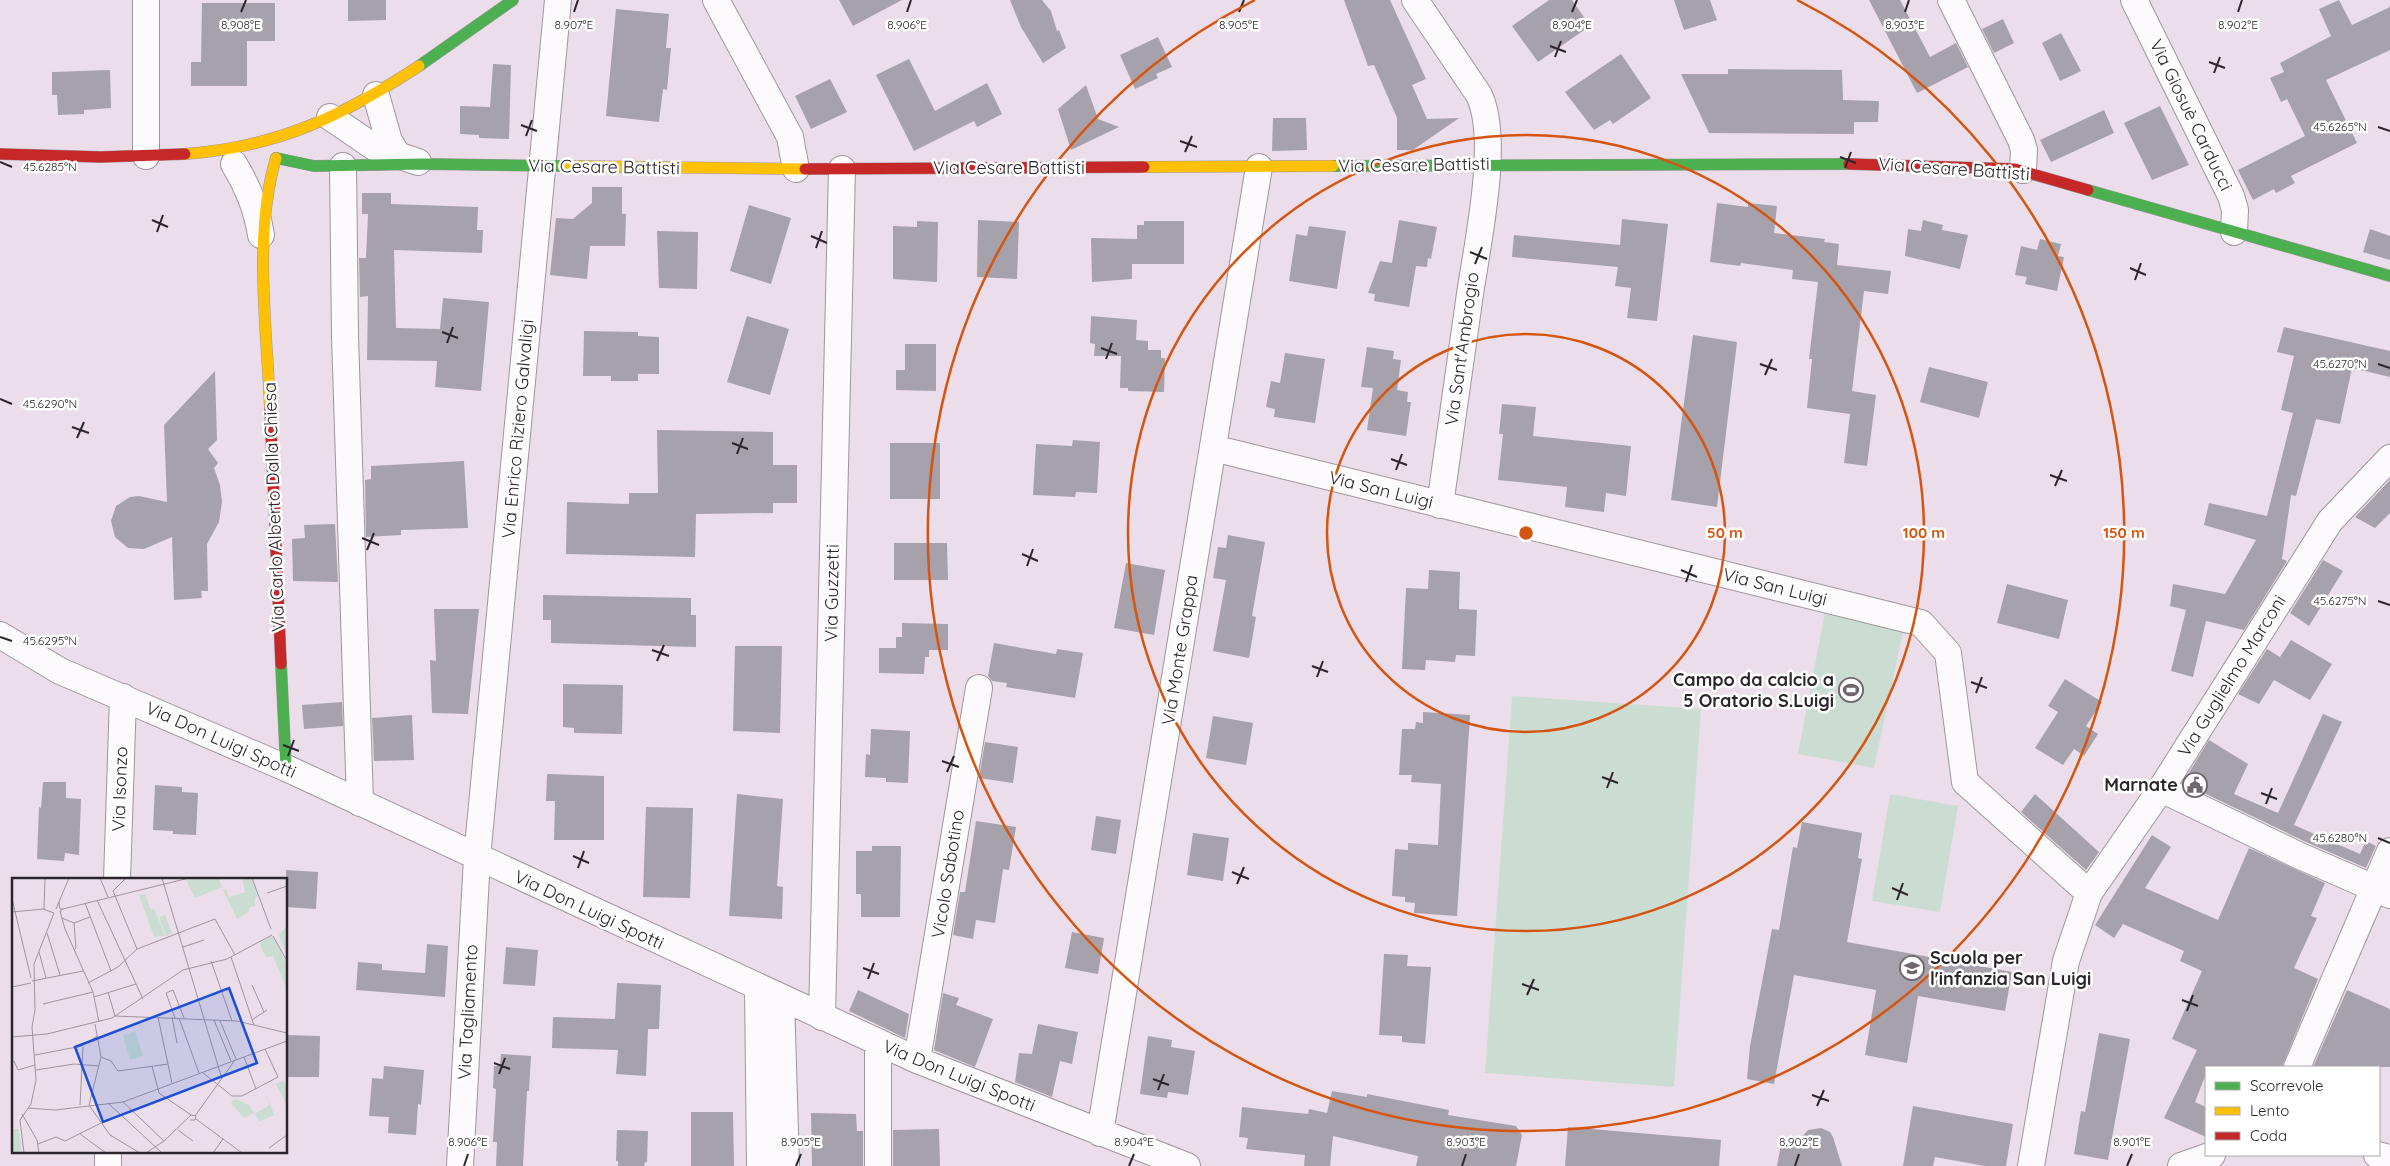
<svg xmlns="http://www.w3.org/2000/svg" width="2390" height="1166" viewBox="0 0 2390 1166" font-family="Quicksand,sans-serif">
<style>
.pitch{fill:#cbddd3}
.building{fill:#a7a1ab}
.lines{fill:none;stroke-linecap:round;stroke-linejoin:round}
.street-casing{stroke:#9f959e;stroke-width:28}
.fast-casing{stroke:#9f959e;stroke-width:12}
.slow-casing{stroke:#9f959e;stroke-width:12}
.jam-casing{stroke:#9f959e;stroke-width:12}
.street{stroke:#fcfafc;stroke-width:26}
.fast{stroke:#4caf50;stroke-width:11}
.slow{stroke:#ffc107;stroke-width:11}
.jam{stroke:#c62828;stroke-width:11}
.ticks{fill:none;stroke:#2d252d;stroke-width:2}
.ring{fill:none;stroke:#d5540f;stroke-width:2.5}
.labels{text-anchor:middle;stroke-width:5;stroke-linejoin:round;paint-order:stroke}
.street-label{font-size:18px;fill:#2d252d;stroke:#fff}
.poi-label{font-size:18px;font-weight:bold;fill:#2d252d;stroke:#fff;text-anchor:end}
.inset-road{fill:none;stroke:#9f949e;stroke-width:1}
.view{fill:#1d4ed8;fill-opacity:0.15;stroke:#1d4ed8;stroke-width:2.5}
.inset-edge{fill:none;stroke:#2d252d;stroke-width:2.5}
.ticks-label{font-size:12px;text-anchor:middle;fill:#2d252d;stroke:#fff;stroke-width:5;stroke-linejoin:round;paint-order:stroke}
.centre{fill:#d5540f;stroke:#fff;stroke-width:2.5}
.ring-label{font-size:15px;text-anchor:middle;font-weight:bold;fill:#d5540f;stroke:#fff;stroke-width:5;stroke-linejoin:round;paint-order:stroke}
</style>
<rect width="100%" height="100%" fill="#ebdeea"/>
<!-- pitch -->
<path class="pitch" d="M1826,607l78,20 -30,141 -76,-14z
M1512,696l189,13 -27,378 -189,-14z
M1890,794l68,12 -18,106 -68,-11z"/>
<!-- building -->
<path class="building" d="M348,0h38v20l-38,1z
M839,0h63l-49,26z
M1010,0h32l9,11 6,20 2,-1 7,18 -23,15 -22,-36z
M1344,0h46l36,79 -14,6 15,34 32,-1 -46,32h-16v-32l-23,-53 -6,1z
M1549,0h23l18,26 -52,36 -26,-36z
M1674,0h36l7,20 -33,10z
M1869,0h31l30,57 26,-14 12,24 -51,26z
M2339,0l13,25 38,-18v43l-64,30 31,63 -66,33 4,7 -19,10 -2,-4 -21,11 -15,-30 67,-34 -18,-37 -6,3 -11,-24 14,-6 -4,-9 51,-27 -12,-27z
M202,3h73v38h-28v45h-56v-24h10z
M616,9l53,5 -3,34h5l-4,42 -4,-1 -4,33 -53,-6z
M2003,19l11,24 -20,10 -12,-24z
M2061,33l20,38 -21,10 -18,-38z
M1158,37l14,30 -16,7 2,4 -23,11 -15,-34z
M1621,54l30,44 -38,26 -3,-4 -16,10 -29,-38z
M909,59l26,52 52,-28 15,31 -25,13 -3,-6 -60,30 -38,-76z
M493,64l18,1 -2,74 -30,-1v-3l-19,-1v-28l30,1z
M1728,69l114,1 1,30 36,1 -1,21h-24v12l-145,-1 -28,-59h47z
M110,70l1,38 -27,2v4l-26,1 -1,-20h-5v-23z
M830,79l17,33 -36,17 -16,-33z
M1086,85l12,34 21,8 -48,23 -13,-41z
M2160,106l29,59 -37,15 -28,-57z
M2104,110l10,23 -63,29 -11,-22z
M1273,118h33l1,32 -35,1z
M592,187h30v27h4l-1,32h-35l-3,33 -37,-4 6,-57 17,1 19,-16z
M362,193h29v11l87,3 -1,23h6l-1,23 -88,-3 2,78 44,1 3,-31 46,4 -8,89 -46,-4 2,-26 -70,-1 1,-64 -8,1 -1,-39h7l2,-44h-6z
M1717,203l31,4v-4l29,3 -3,27 51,6 -1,3 15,2 -2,21 54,6 -3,23 -24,-3 -12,100 24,4 -9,71 -23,-3 6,-49 -43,-6 5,-49h-3l9,-77 -26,-3 1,-9 -52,-7 -1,3 -30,-4z
M749,205l42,13 -20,66 -41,-13z
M1622,219l46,5 -11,97 -30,-3 4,-30 -16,-2 3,-19 -106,-10 2,-22 106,10z
M978,220l41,2 -2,57 -40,-2z
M1399,220l38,7 -6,32 -3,-1 -1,9 -11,-1 -7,41 -35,-6 1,-7 -7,-1 12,-32 12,2z
M1923,220l20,5 -1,5 26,5 -8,34 -55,-13 3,-27 13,2z
M917,221l21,1 -1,60 -44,-3v-53l24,1z
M1144,221h40v43h-52v15l-40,3 -1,-44 46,1v-14h7z
M1309,226l37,5 -9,58 -48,-8 7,-47 11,2z
M2370,229l20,7v24l-27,-8z
M657,231l41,1 -1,57 -38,-1z
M2040,239l21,5 -3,12 6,1 -7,34 -32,-7 2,-7 -12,-2 6,-29 16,4z
M747,316l42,13 -19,66 -43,-13z
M1091,316l46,4 -1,20 12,1v9h13v8h4l-1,34 -36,-1v-3h-8l1,-32h-27l1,-12 -5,-1z
M2284,327l106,24v26l-38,-9 -12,56 -24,-5 -20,77 -5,-1 -9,64 5,2 -43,69 -38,-9 -13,56 -22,-6 15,-61 -16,-4 3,-22 52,10 31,-54 -52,-15 5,-22 58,13 26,-103 -12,-3 13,-54 -17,-4z
M584,331l54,1v4l21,1v37h-21v7h-27v-5h-28z
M1693,335l44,7 -20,165 -46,-7z
M905,344h31v47l-40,-1v-20h9z
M1367,347l27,4 -1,8 8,1 -4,30 11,2 -1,10h4l-5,34 -39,-6 6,-42 -12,-1z
M1285,353l40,6 -10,64 -41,-6 1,-8 -9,-2 5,-26 9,2z
M1929,367l59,15 -9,36 -59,-16z
M215,371l2,69 -9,9 10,14 -4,5 6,17 2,17 -3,20 -12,22 1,47h-7l1,7 -28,2 -2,-63 -28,12 -16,-1 -13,-11 -4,-16 5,-15 14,-9 9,-1 28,6 -3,-77z
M1502,404l34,3 -3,29 98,10 -5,50 -20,-3 -2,19 -39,-5 2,-20 -69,-7 5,-46h-4z
M657,430l116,2v33h24v38h-24v10l-77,1 -1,43 -129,-3 1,-52 62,2v-11h29z
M1073,440l27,2 -3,51 -21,-1 -1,5 -42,-2 3,-51 36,2z
M890,443h50v56h-50z
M464,461l4,67 -67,2v5l-35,2 -1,-57 6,-1v-13z
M2390,480v33l-15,15 -20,-11z
M335,524l3,58 -45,-1 -1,-42 13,-1 -1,-13z
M1228,535l37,7 -13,74 4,1 -7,41 -36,-7 13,-71 -13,-2 5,-31 8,1z
M894,543h53l1,37h-54z
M2323,560l20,11 -34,55 -19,-13z
M1126,563l39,7 -11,65 -40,-7z
M1429,570l31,2 -1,37 18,1 -2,46 -19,-1 -1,7 -29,-2 -1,10 -23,-1 4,-81 22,1z
M2007,584l61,16 -9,39 -62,-16z
M543,595l148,3v17h5v32l-145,-4v-23h-8z
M434,609h45l-11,105 -36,-1 -2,-53 6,1z
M902,623l46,1v26h-19v7h-4l-1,17 -45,-1v-25h17v-11h6z
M2291,640l41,24 -22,36 -36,-20 -15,24 -21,-10 29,-45 13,8z
M994,643l62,11 1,-5 26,4 -8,45 -69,-11 1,-4 -15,-2 -4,-5z
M735,646h47l-2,87 -47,-2z
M2065,679l37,23 -16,24 12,8 -14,22 -10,-7 -11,16 -28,-17 23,-36 -10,-6z
M563,684l60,1 -1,49 -48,-1v-5l-11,-1z
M342,702l1,24 -39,3 -2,-24z
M1423,712l47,3 -13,201 -43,-3 1,-10 -10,-1v-5l-13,-1 3,-47 13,1v-7l30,2 3,-61 -30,-2 1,-7h-13l3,-46h13l1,-7 7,1z
M2323,714l19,8 -48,103 66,29 6,-13 10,5 -10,22 -60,-26 -121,-58v-5l24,-39 39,24 -14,30 44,19z
M412,715l2,45 -40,1 -2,-43z
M1213,716l40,7 -7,42 -40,-7z
M871,729l39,2 -2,52 -22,-1v-4l-21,-1 1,-23 4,1z
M985,742l33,5 -5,36 -34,-5z
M547,774l57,2v64h-50l1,-39h-9z
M43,782h23v16l15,1 -2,56 -14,-2 -1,8 -27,-2 2,-52 2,1z
M155,785l27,2v5l16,1 -2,42 -23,-1v-3l-20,-1z
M737,794l46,5 -6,87 6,1 -1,32 -53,-3z
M2035,794l64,58 -13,18 -65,-58z
M646,807l47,1 -3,90 -47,-1z
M1096,816l25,4 -5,34 -25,-4z
M976,821l40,6 -7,43 -6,-1 -8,54 -19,-3 -3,19 -20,-4 7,-43h5z
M1802,822l60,11 -4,25 4,1 -15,83 165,30 -7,39 -87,-15 -11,67 -42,-8 11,-65 -82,-15 -20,109 -27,-5 3,-33 22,-117 7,1 14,-83 4,1z
M1193,833l36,5 -6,43 -36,-6z
M2152,835l19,12 -26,41 73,32 31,-72 76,35 -14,33 6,2 -23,50 24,11 -36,88h-76v7l-11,28 11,5v30l-42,-19 33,-68 -25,-11 30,-68 -22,-10 4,-10 -61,-27 -9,14 -19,-13z
M872,846h29l-1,71h-39v-23h-5v-43h16z
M286,870l32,2 -2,37 -30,-2z
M1072,932l32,6 -6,36 -33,-6z
M427,944l21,2 -3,51 -89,-7 2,-28 24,2v6l43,3z
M506,947l32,3 -3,36 -32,-2z
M1384,954l24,1 -1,11 24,1 -6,77 -23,-2v-6l-23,-1z
M617,983l44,2 -2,44h-11l-2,47 -30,-2 2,-24 -66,-2 1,-31 62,2z
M858,990l51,24 -4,24 -56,-27z
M2347,990l43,19v58h-77z
M943,993l16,5 -3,7 37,14 -18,48 -41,-17z
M1038,1024l40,8 -6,32 -12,-3 -8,36 -37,-15 4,-29 13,1z
M2099,1033l31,6 -22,121 -34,-6 7,-43 4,1z
M286,1035l34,1 -1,41h-33z
M1148,1036l24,4 -1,7 24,4 -7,44 -20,-3 -1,6 -27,-4z
M501,1054l30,2 -2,35h-2l-4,75h-27l1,-24h-4l3,-53 -3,-1 1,-22h6z
M384,1066l40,4 -3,35 -3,-1 -2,31 -28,-2 1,-16 -20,-1 3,-38 11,1z
M1332,1091l35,6v-3l82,16 -1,5 68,11 6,9 -6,31h-100l2,-10 -85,-20 -3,30h-26l1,-11 -59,-6 2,-11 -9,-1 3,-30 66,7 1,-5 18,4z
M1913,1106l100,18 -7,42h-21l-50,-9 -2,9h-30z
M691,1112h42l1,54h-43z
M811,1113l45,1 1,17h6v35h-51z
M1568,1127l153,13 -2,26h-154z
M1821,1128l9,4 3,5 9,29h-65l5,-27 15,3 11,-12z
M939,1129l1,37h-47v-36z
M617,1130l31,1 -1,31h-2l-1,4h-26v-5h-2z"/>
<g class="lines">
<defs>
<path id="street" d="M146,0v156
M716,0l74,137 6,32
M1415,0l64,95c22,46 -3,154 -10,206 -10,68 -19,136 -29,204
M1951,0l70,140 3,10 -1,20
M2134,0l97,196 4,14 -1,22
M376,95l13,46 9,15
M330,117l44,30 44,15
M234,164c14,23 23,44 27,71
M343,166l2,170 15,467
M1213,448l708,175 27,30 17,129 124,111
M0,635l60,36 226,97 631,292 270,106
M2161,789l139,67 90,39
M117,880l6,-183
M758,987l2,179
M781,998l5,168
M822,1017l20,-848
M917,1060l62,-372
M2297,1067l93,-216
M1100,1133l159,-966
M2377,1155l13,3
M108,1166v-14
M460,1166l17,-308 81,-858
M878,1166v-124
M2031,1166l35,-205 23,-68 72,-104 169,-268 60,-63
M2181,1166l31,-11"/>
<path id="fast" d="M419,66l94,-66
M276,158l38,8 110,-2 139,2
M1333,166l516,-2
M2088,190l302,86
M281,664l5,104"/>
<path id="slow" d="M185,154c93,-7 158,-38 234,-88
M563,166l242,3
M1144,167l189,-1
M270,407c-3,-79 -17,-172 6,-249"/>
<path id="jam" d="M0,154l101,3 84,-3
M1849,164l166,5 73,21
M805,169l339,-2
M270,407l11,257"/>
</defs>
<!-- street casing -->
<use href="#street" class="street-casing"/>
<!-- fast casing -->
<use href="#fast" class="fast-casing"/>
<!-- slow casing -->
<use href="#slow" class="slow-casing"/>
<!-- jam casing -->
<use href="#jam" class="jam-casing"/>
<!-- street -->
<use href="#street" class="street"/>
<!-- fast -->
<use href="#fast" class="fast"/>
<!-- slow -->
<use href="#slow" class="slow"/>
<!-- jam -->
<use href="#jam" class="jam"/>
</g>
<!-- ticks -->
<path class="ticks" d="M241,12l5,-12M574,12l4,-12M907,12l4,-12M1239,12l5,-12M1572,12l5,-12M1905,12l4,-12M2238,12l4,-12M1550,46l16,6M1555,57l6,-16M2209,62l16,6M2214,73l6,-16M521,125l16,6M2378,127l12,4M526,136l6,-16M1180,141l17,6M1185,152l7,-16M1840,157l16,6M0,162l12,5M1845,168l6,-16M152,220l16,7M157,232l6,-17M811,236l16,7M816,248l6,-17M1470,252l17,7M1475,264l7,-17M2130,268l16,7M2135,280l6,-17M442,332l16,6M447,343l6,-16M1101,348l16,6M1106,359l6,-16M1760,364l17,6M2378,364l12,4M1765,375l7,-16M0,399l12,5M72,427l17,6M77,438l7,-16M732,443l16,6M737,454l6,-16M1391,459l16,6M1396,470l6,-16M2050,475l17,6M2055,486l7,-16M362,538l17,7M367,550l7,-17M1022,554l16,7M1027,566l6,-17M1681,570l16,7M1686,582l6,-17M2378,601l12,4M0,637l12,4M652,650l17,6M657,661l7,-16M1312,666l16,6M1317,677l6,-16M1971,682l16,6M1976,693l6,-16M283,745l16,6M288,756l6,-16M942,761l17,6M947,772l7,-16M1602,777l16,6M1607,788l6,-16M2261,793l16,6M2266,804l6,-16M2378,838l12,5M573,856l16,7M578,868l6,-17M1232,872l17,7M1237,884l7,-17M1892,888l16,7M1897,900l6,-17M863,968l16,6M868,979l6,-16M1522,984l17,6M1527,995l7,-16M2182,1000l16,6M2187,1011l6,-16M494,1063l16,6M499,1074l6,-16M1153,1079l16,6M1158,1090l6,-16M1812,1095l17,6M1817,1106l7,-16M464,1166l4,-12M796,1166l5,-12M1129,1166l5,-12M1462,1166l4,-12M1795,1166l4,-12M2127,1166l5,-12"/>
<!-- distance rings -->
<g class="ring">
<circle cx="1526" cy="533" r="199"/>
<circle cx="1526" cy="533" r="398"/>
<path d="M1797 0A598 598 0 1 1 1255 0"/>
</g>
<!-- icons -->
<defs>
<symbol id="stadium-ring" viewBox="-11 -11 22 22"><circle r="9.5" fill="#fff" stroke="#70666f" stroke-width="1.5"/><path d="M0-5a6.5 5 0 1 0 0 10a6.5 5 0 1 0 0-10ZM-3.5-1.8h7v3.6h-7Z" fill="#70666f"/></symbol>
<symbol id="civic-ring" viewBox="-11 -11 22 22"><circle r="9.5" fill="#fff" stroke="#70666f" stroke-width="1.5"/><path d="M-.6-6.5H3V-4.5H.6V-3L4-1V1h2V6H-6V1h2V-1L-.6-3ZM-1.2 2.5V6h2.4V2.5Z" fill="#70666f"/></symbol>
<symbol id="school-ring" viewBox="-11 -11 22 22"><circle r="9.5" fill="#fff" stroke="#70666f" stroke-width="1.5"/><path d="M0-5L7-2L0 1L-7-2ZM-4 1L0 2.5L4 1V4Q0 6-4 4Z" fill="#70666f"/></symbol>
</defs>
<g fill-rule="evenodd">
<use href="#stadium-ring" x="1837" y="676" width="28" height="28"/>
<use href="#civic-ring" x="2181" y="771" width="28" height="28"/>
<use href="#school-ring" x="1898" y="954" width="28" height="28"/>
</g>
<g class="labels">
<!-- street labels -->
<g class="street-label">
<text transform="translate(2191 115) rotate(64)" y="6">Via Giosuè Carducci</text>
<text transform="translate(1414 165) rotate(-1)" y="6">Via Cesare Battisti</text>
<text transform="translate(604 167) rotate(1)" y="6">Via Cesare Battisti</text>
<text x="1009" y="174">Via Cesare Battisti</text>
<text transform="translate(1954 169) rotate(4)" y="6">Via Cesare Battisti</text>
<text transform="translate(1462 349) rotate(-82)" y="6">Via Sant'Ambrogio</text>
<text transform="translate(518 429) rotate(-85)" y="6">Via Enrico Riziero Galvaligi</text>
<text transform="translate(1381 490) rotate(14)" y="6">Via San Luigi</text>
<text transform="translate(274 507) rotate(-92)" y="6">Via Carlo Alberto Dalla Chiesa</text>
<text transform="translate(1775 587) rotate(14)" y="6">Via San Luigi</text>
<text transform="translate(832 593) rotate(-89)" y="6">Via Guzzetti</text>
<text transform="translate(1180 650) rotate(-81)" y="6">Via Monte Grappa</text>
<text transform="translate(2232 676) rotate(-58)" y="6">Via Guglielmo Marconi</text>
<text transform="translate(221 740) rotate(24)" y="6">Via Don Luigi Spotti</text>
<text transform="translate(120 789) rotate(-88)" y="6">Via Isonzo</text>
<text transform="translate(948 874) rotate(-81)" y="6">Vicolo Sabotino</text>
<text transform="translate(589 910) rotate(25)" y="6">Via Don Luigi Spotti</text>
<text transform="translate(468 1012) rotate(-87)" y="6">Via Tagliamento</text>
<text transform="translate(959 1076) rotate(22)" y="6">Via Don Luigi Spotti</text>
</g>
<!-- poi labels -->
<g class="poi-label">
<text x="1834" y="686">Campo da calcio a<tspan x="1834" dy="21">5 Oratorio S.Luigi</tspan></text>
<text x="2178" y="791">Marnate</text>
<text x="1930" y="964" text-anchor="start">Scuola per<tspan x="1930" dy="21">l'infanzia San Luigi</tspan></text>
</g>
</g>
<!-- overview -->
<g transform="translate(12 878)">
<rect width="275" height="275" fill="#ebdeea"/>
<path d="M180,0h27l3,9 -27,11 -9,-18zM230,0h9l7,18 -3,2v8l-6,2v4l-12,7 -14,-29 3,-1 3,8 16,-5zM133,16l5,14 5,2 10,26 -11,1 -15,-42zM153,37l7,18 -6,3 -7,-19zM275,48v30l-8,-21zM259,58l4,3 12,26 -1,22 -13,-31 -7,1 -5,-10 -1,-5zM271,202l4,8v19l-11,-23zM254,217l4,8 4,12 -15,7 -4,-9 15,-8zM223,220l15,8 4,7 -10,5 -13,-15z" fill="#cbddd3"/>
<path d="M0,251h7l3,24h-10z" fill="#cbddd3"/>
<path d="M123,153l8,25 -13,4 -7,-25z" fill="#cbddd3"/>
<path class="inset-road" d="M88,0l8,19M114,0l-13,13 24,58M150,0l60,201M240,0l19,51M255,15l20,-7M0,21l19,79M85,22l46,99M47,24l1,7h3l126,-31M73,25l26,68M32,31l1,-31M44,31l13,-31M51,31l-3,2 5,18 28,63 6,30M0,34l31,-3 11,4 -20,51M50,40l12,5 16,-6M35,55l13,42M261,58l14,25M171,69l21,-7M62,72l2,-2 -2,-25M27,74l7,26M219,79l23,68M199,83l21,60M20,103l51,-10M76,105l30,-16 19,-18 78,-30 20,36M240,107l12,27M0,109l19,-4M96,114l7,24M82,119l42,-13M31,126l50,-12M103,138l122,5 50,12M146,139l14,66M160,139l5,26M163,140l-9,-25 7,-3 11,28M167,140l20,55M202,142l17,41M240,142l15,-10M208,143l16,38M0,159l35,-3 65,-16 71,-48 44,-11 45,-24M23,177l47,-9 15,-10M89,179l10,4 7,10 50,-7M232,179l12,32M2,183l4,9 17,-5M140,188l7,27 32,22M24,192l38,-6 25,2M190,194l30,24h10l36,-19 -13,-28M111,224l41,39M96,225l54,50M68,227l3,-58M77,227l12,-48 -6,-33M77,227l21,30 30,18M16,230l27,2 68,-8 164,-61M10,236l15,26 2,13M183,238l40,-56M184,241l46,34M166,252l15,11M68,256l26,19M26,266l18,-7 9,4 36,-18M257,270l18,-13M12,275l-4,-33 11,-16 5,-24 -4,-53 3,-17 -1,-46M134,275l18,-12 27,-26 5,1 -1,4h-5M201,275l10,-14"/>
<path class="view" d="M217,110l28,75 -154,59 -28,-75z"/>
<rect width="275" height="275" class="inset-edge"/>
</g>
<g class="ticks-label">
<text x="241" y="29">8.908°E</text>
<text x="574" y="29">8.907°E</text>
<text x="907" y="29">8.906°E</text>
<text x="1239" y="29">8.905°E</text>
<text x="1905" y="29">8.903°E</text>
<text x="2238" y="29">8.902°E</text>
<text x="1572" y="29">8.904°E</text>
<text x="2340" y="131">45.6265°N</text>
<text x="50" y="171">45.6285°N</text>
<text x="2340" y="368">45.6270°N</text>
<text x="50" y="408">45.6290°N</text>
<text x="2340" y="605">45.6275°N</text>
<text x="50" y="645">45.6295°N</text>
<text x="2340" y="842">45.6280°N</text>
<text x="468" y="1146">8.906°E</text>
<text x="801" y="1146">8.905°E</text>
<text x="1134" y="1146">8.904°E</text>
<text x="1466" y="1146">8.903°E</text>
<text x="1799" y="1146">8.902°E</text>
<text x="2132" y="1146">8.901°E</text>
</g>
<circle cx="1526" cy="533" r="8" class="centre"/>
<g class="ring-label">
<text x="1725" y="538">50 m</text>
<text x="1924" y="538">100 m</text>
<text x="2124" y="538">150 m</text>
</g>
<!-- legend -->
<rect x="2205" y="1066" width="175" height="90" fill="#ffffff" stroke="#aba8ab"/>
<rect x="2215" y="1082" width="25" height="8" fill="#4caf50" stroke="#aba8ab"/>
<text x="2250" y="1091" font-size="15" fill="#2d252d">Scorrevole</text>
<rect x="2215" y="1107" width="25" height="8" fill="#ffc107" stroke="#aba8ab"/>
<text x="2250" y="1116" font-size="15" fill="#2d252d">Lento</text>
<rect x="2215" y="1132" width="25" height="8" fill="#c62828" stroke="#aba8ab"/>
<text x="2250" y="1141" font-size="15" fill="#2d252d">Coda</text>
</svg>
